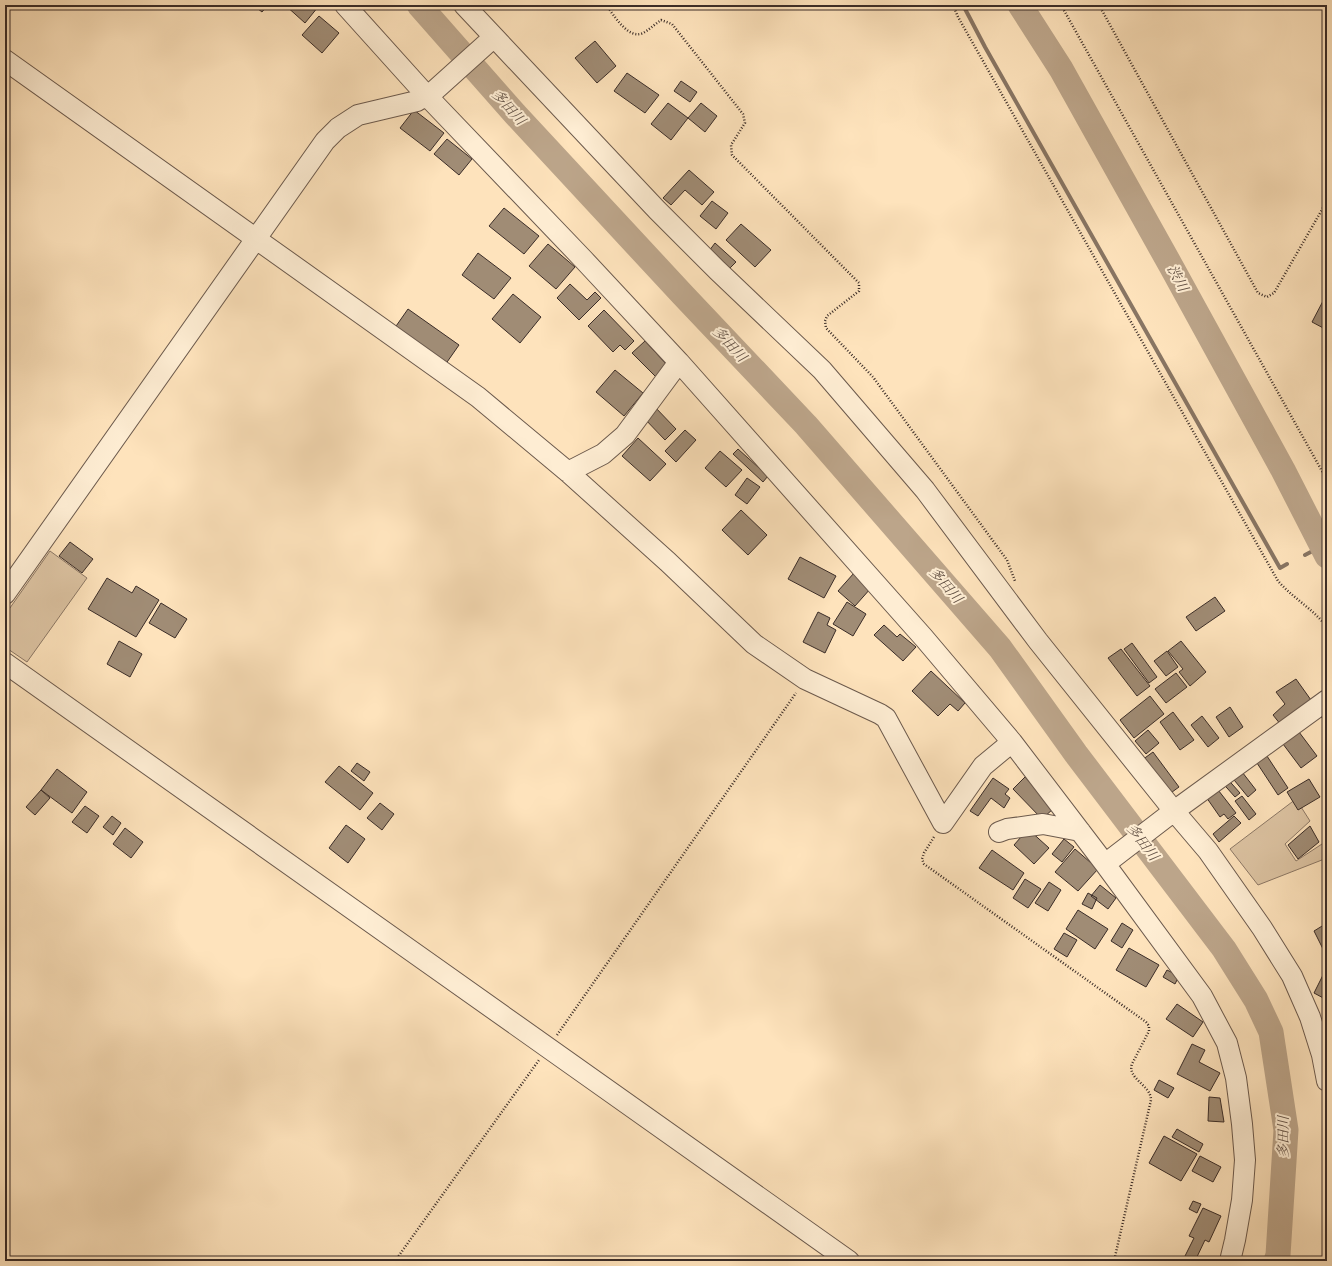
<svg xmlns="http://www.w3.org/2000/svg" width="1332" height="1266" viewBox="0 0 1332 1266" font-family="'Gentium Book Plus','Noto Serif JP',serif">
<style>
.green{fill:#ddc4a3;stroke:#8c7866}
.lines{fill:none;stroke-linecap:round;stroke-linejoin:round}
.stream{stroke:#887563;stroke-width:4}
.river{stroke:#bca58a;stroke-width:25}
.building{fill:#a08c75;stroke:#3b2d28}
.minor-casing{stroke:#6c5a4d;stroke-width:22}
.path{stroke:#3b2d28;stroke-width:2.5;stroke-dasharray:1 2;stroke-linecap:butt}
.minor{stroke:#feedd3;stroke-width:20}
.labels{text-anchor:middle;stroke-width:4;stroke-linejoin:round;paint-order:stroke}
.water-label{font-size:14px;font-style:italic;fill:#625145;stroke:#feedd3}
</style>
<rect width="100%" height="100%" fill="#fee3bc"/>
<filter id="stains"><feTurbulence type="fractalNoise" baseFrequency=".005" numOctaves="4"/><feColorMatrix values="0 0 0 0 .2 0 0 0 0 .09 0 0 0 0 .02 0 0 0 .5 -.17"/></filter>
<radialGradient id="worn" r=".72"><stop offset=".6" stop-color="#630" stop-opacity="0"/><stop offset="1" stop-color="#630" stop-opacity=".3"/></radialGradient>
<!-- green -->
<path class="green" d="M50,551l37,27 -60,84 -22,-15v-32z
M1296,799l14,22 -25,23 11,17 26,-17 5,7v7l-69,27 -28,-36z"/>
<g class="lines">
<!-- stream -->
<path class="stream" d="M963,5l22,42 295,521 7,-4
M1305,555l17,-9"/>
<!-- river -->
<path class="river" d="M419,5l96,109 167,180 124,131 194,223 76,106 148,195 32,51 15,32 15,98 -8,125 -2,6
M1020,5l41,64 110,197 112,204 44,86"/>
</g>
<!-- building -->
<path class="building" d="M253,5h15l-6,7z
M285,5h31l2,2 -13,16z
M319,16l20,17 -17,20 -20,-18z
M595,41l21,25 -19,17 -22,-25z
M627,73l32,22 -14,18 -31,-22z
M681,81l16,11 -7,10 -16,-11z
M668,103l20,15 -17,22 -20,-16z
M701,103l16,13 -12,16 -17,-14z
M414,110l30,23 -14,18 -30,-23z
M447,139l25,20 -13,16 -25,-21z
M689,170l25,22 -12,13 -17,-15 -14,15 -8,-7z
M712,201l16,12 -12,16 -16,-13z
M504,208l35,28 -15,18 -35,-28z
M741,224l30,26 -16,17 -29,-27z
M715,243l21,19 -7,7 -20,-18z
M548,244l27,23 -19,22 -27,-23z
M478,253l33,25 -17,21 -32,-24z
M570,284l17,16 8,-8 6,6 -22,22 -22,-22z
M513,294l28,23 -21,26 -28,-24z
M1323,301l4,2v27l-15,-8z
M408,309l51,36 -14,20 -51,-36z
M604,310l30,31 -9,9 -5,-5 -7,7 -25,-26z
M645,341l23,25 -12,11 -24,-24z
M615,370l28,23 -19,23 -28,-24z
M654,406l22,23 -11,11 -22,-23z
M685,430l11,10 -20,22 -11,-11z
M638,438l28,26 -16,17 -28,-25z
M738,449l30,27 -5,6 -30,-28z
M720,451l22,19 -16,17 -21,-19z
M747,478l13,9 -13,17 -12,-9z
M741,510l26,25 -19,20 -26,-25z
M70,542l23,17 -11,14 -23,-17z
M800,557l36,19 -12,22 -36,-19z
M854,573l17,15 -16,18 -17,-15z
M107,578l25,15 4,-7 23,14 -23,37 -48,-28z
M1215,597l10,14 -29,20 -10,-14z
M847,602l19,12 -13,22 -20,-12z
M161,603l26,16 -12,19 -26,-15z
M818,612l12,6 -3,7 9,5 -11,23 -22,-11z
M884,625l13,12 3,-3 16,13 -13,14 -29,-26z
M119,641l23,13 -12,23 -23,-13z
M1181,641l25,31 -16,14 -11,-14 4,-3 -15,-18z
M1132,643l25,34 -8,6 -25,-34z
M1121,649l29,37 -13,10 -29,-38z
M1167,651l11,16 -12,9 -12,-15z
M931,671l34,32 -7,8 -8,-7 -12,12 -26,-25z
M1176,673l11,14 -21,16 -11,-14z
M1296,679l15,21 -30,25 -8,-10 12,-11 -9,-12z
M1150,696l14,18 -30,24 -14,-18z
M1230,707l13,20 -14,10 -13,-20z
M1173,712l21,28 -14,10 -20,-28z
M1327,712v14l-6,-10z
M1202,716l17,22 -11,9 -17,-22z
M1296,728l21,28 -16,12 -21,-28z
M1148,730l11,13 -13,11 -11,-13z
M1153,752l26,35 -11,8 -26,-35z
M1265,753l23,35 -10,7 -23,-35z
M357,763l13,9 -6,9 -13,-10z
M339,766l34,27 -13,17 -35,-28z
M1239,768l17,22 -8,7 -18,-22z
M57,769l30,23 -15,21 -31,-23z
M1224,775l16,18 -5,4 -16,-18z
M1025,777l29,31 -12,11 -29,-30z
M993,778l16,11 -4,5 5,4 -6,10 -13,-10 -13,18 -8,-5z
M1309,779l11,18 -22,13 -11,-18z
M1215,786l21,27 -8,6 -4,-5 -4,3 -16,-23z
M41,790l9,8 -15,17 -9,-8z
M1242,796l14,18 -7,6 -14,-19z
M380,803l14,11 -12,16 -15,-12z
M85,806l14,10 -12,17 -15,-11z
M112,816l9,7 -8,12 -10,-8z
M1234,816l7,7 -22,19 -6,-8z
M346,825l19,14 -17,24 -19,-15z
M1310,826l9,16 -21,17 -10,-14z
M125,828l18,14 -12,16 -18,-14z
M1028,829l21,19 -15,16 -20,-19z
M1064,839l10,8 -12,15 -10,-8z
M1075,849l23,20 -20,22 -23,-19z
M992,850l32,23 -11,17 -34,-22z
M1025,879l16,10 -13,19 -15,-10z
M1049,882l12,8 -13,21 -13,-8z
M1100,885l16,13 -8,11 -17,-13z
M1088,893l9,5 -5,11 -10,-5z
M1078,910l30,19 -13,20 -29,-20z
M1122,923l11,7 -11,18 -11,-7z
M1327,923v31l-1,1 -12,-24z
M1064,933l13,7 -10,17 -13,-8z
M1129,948l30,17 -13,22 -30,-17z
M1326,969l1,1v30l-13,-7z
M1167,970l12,6 -4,8 -12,-7z
M1177,1004l26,18 -10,15 -27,-18z
M1192,1044l13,6 -6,12 21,11 -10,18 -33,-17z
M1159,1080l15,8 -6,10 -14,-8z
M1209,1097l11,1 4,24 -16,-1z
M1177,1129l26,15 -4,8 -27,-15z
M1164,1136l33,18 -16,27 -32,-18z
M1200,1156l21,11 -8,15 -21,-11z
M1193,1201l8,3 -4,9 -8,-4z
M1203,1208l18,8 -12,26 -4,-2 -10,21h-6l-5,-3 10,-20 -5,-2z"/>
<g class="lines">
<defs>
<path id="minor" d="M345,5l82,91 156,163 96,103 245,276 88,104 93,122 97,132 25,47 9,35 6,46 3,36 -3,40 -7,40 -5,21
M464,5l193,205 60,60 105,100 103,120 113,151 136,170 34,40 54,77 30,48 18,41 12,38 5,26
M5,60l473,337 90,75 100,90 86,82 51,35 75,35 6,4 57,105 40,-57 29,-24
M568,472l35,-18 22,-19 54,-73
M5,594l320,-453 13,-13 20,-13 59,-14 17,-10 60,-54
M5,663c281,200 563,398 844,598
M999,832l8,-3 36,-5 37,7
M1105,864l69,-53 153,-111"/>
</defs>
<!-- minor casing -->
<use href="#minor" class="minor-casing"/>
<!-- path -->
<path class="path" d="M606,5c8,10 22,35 37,28 6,-3 12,-9 18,-13l11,4 71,90 2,9 -14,22 1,10 127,128v8l-32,25 -2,5 1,7 47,49 134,183 8,21
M953,5l5,12 320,564c15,17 35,28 49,46
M1061,5l266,475
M1099,5l159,288 9,4 7,-4 53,-92
M934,837l-10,16 -2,6 2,5 222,158 3,4v5l-17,33c-5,15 19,21 19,36l-37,161
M557,1035l239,-342
M395,1261l144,-201
M1326,1261l1,-5"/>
<!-- minor -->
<use href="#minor" class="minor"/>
</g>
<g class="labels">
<!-- water labels -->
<g class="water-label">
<text transform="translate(509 107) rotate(48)" y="5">多田川</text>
<text transform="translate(1178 278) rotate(62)" y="5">渋川</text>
<text transform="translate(730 344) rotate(47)" y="5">多田川</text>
<text transform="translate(946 585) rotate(49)" y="5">多田川</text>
<text transform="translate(1143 842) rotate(53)" y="5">多田川</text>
<text transform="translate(1283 1137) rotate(-90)" y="5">多田川</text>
</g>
</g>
<!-- margin -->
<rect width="1332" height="1266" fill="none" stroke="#fee3bc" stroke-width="20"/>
<rect x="6" y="6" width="1320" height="1254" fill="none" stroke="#3b2d28" stroke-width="2"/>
<rect x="10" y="10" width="1312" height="1246" fill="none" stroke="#3b2d28"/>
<rect width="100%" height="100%" filter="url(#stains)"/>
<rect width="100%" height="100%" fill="url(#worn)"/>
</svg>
